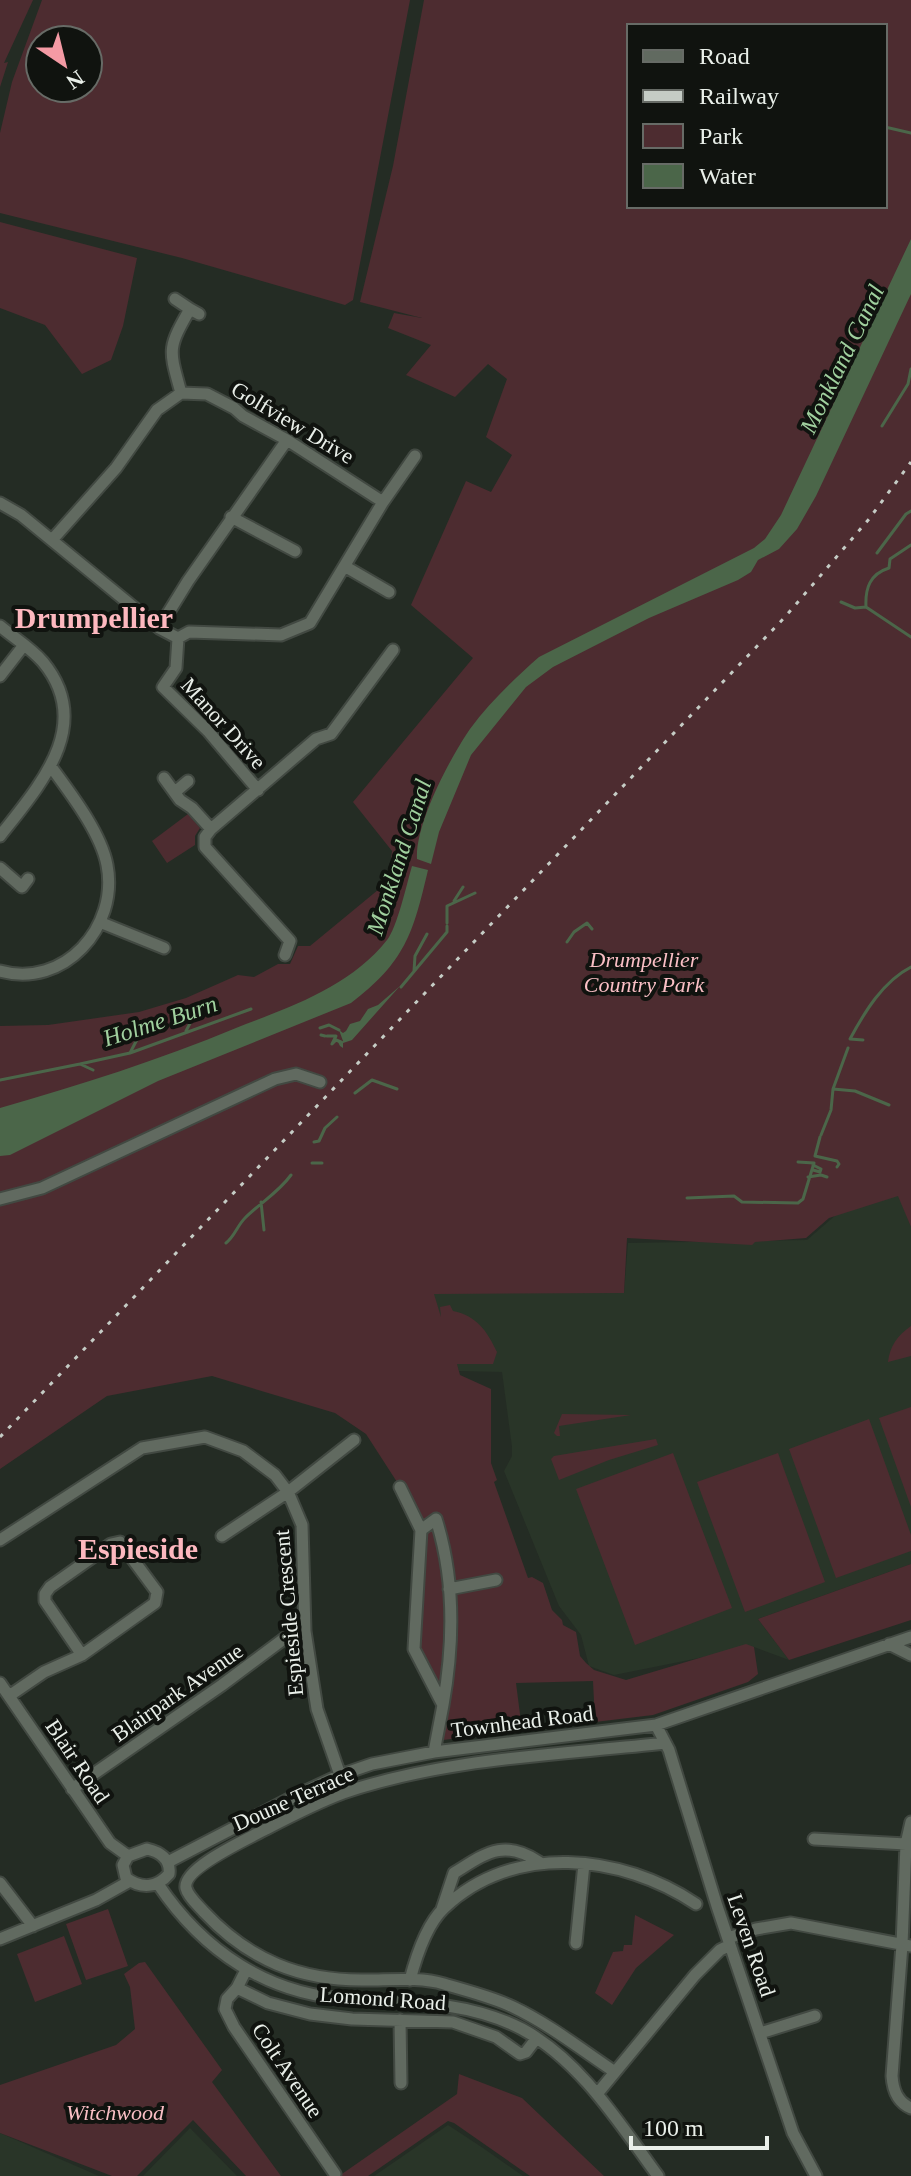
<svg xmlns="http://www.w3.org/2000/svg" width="911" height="2176" viewBox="0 0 911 2176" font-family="'Times New Roman',serif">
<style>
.built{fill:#293528}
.green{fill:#4d2c30;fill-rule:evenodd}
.water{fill:#4b6649}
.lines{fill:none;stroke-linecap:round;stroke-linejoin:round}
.stream{stroke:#4b6649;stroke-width:3}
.minor-casing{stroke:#424942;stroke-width:15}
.minor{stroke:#616a60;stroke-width:11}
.rail{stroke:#c5ccc5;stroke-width:3;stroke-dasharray:4 8;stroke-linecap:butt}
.labels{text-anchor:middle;stroke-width:8;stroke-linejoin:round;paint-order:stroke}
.street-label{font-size:22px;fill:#e9efe9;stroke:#10130f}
.park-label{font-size:22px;font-style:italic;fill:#fabfc5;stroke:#10130f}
.water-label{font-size:24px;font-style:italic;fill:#a0d09e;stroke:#10130f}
.district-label{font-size:30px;font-weight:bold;fill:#fdb8bf;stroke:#10130f}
</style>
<rect width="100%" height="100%" fill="#242c24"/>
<!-- built -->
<path class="built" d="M899,1195l12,32v337l-153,55 31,41 -35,-13 -140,28 -25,-9 -8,-31 -22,-29 -55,-135 8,-15v-9l-10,-75 -43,-1 -27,-80 192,2 4,-50 179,-3 30,-26z
M448,2125l35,23 40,28h-149z
M190,2128l47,48h-94z
M0,2133l99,43h-99z"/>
<!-- green -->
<path class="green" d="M0,0h33l-29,63 4,-1 -8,25z
M42,0h368l-57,300 -8,5 -163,-47 -182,-45v-80l12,-51zM40,40h48v48h-48z
M424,0h487v1227l-13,-31 -69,22 -23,20 -51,4 -3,3 -125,-7 -3,55 -190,1 7,23 -1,-10 10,-2 3,6c24,5 34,20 44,41l-4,12h-36l3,11 31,14v74l6,17 -3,2 34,96 4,-1 11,6 9,27 10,10 1,5 13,7 4,24 6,7 8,7 32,10 120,-36 8,3 4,27 -10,8 -95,33 -58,7 -2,-41 -77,2 6,47 -79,10 -3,-43 -21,-46 -2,-138 -51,-79 -31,-21 -123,-37 -105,20 -107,73v-443l48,-1 91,-13 47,-14 52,-23 16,2 24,-13h12l8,-18h12l74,-61 2,16 6,-50 -39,-49 120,-144 -62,-53 55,-124 25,11 21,-37 -26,-18 21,-58 -19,-15 -33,33 -49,-22 25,-30 -43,-17 6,-15 28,5 -62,-16 33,-136zM629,26h256v180h-256z
M0,222l137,36 -14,68 -12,34 -29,14 -37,-49 -45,-17z
M188,814l12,14 -5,8v9l-28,18 -15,-22z
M911,1326v30l-23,6c2,-16 9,-26 23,-36z
M911,1407v100l-32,-89z
M562,1414l69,1 -72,11 1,10h-3l-3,-3z
M869,1419l42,116v16l-75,27 -47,-129z
M656,1439l2,6 -49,15 -50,20 -8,-21 3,-3z
M673,1453l59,155 -97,37 -59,-156z
M778,1453l47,129 -80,30 -48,-130z
M911,1564v56l-122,40 -31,-41z
M108,1909l20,57 -42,14 -20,-56z
M635,1915l39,20 -38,33 -24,37 -17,-12 18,-41 10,-1 1,-6h8z
M64,1936l18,48 -47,18 -18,-48z
M145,1962l77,108 -10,12 69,94h-35l-53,-56 -56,56h-25l-112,-43v-48l116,-40 19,-16 -5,-42 -6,-13 15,-11z
M459,2074l63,24 82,78h-74l-76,-53 -6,-2 -80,55h-29l118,-82z"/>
<!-- water -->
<path class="water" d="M911,239v55l-95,202 -19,33 -18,20 -21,11 -7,12 -13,8 -89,38 -96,49 -27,20 -55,68 -32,77 -8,32 -14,-5c-2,-35 33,-101 53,-130 19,-26 45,-51 69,-72l215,-109 11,-9 16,-24z
M412,866l16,4c-15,64 -23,92 -77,133l-193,78 -148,74 -10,1v-48c80,-23 159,-48 236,-80 54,-21 114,-41 151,-88 10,-12 20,-57 25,-74z
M400,986l-48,54 -9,3v5l-3,-2 -2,-4 5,-1 -4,-11 4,3 3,-2 4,-7 10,-3 8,-12 10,-4z"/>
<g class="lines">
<!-- stream -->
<path class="stream" d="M885,127l26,6
M882,426l26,-42 3,-15
M877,553l29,-39 5,-3
M841,602l14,6 11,-1c-1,-19 4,-33 23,-39l1,-9 21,-14
M866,607l45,30
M454,901l9,-14
M447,923v-17l28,-13
M567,942l7,-10 13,-9 5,6
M414,971l1,-15 12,-22
M401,987l46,-55v-6
M320,1028l9,-3 10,5
M186,1031l11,-21
M321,1035l4,1
M327,1036h9l-4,8 4,-4 5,2
M863,1040l-13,-1c14,-26 33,-58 61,-72
M130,1053l13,-25
M80,1064l50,-11 121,-44
M0,1080l80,-16 13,6
M833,1089l22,2 34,14
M355,1093l17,-13 25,9
M821,1135l10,-25 2,-21 15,-41
M820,1137l-5,19 22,5 2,3 -2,3
M314,1142l5,-1 6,-13 12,-11
M312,1163h10
M813,1170l7,2 1,-3 -8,-4
M808,1177l13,-2 6,2
M687,1198l47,-2 8,6 56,1 5,-4 11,-36 -16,-1
M261,1202l3,28
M226,1243c9,-7 11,-17 19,-25 16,-16 33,-25 46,-43"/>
<defs>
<path id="minor" d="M175,299l15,10
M181,393c-12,-44 -14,-44 9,-84l9,5
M0,503l21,12 138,113 19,10 11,-6 92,3 29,-12 73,-121 32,-46
M231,517l64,34
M52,540l64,-72 41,-58 24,-17 26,1 27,14 9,8 44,24 96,62
M346,567l43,25
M0,626c14,12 31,22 43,36 52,63 -3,123 -43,174
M159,628l29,-47 99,-141
M178,638l-2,30 -13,19 45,44 50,59
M0,676l24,-31
M164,778l16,22 12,8 19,21 105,-90 15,-5 62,-84
M175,792l13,-11
M211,829l-6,8v10l85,94 -5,14
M0,868l22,19 6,-8
M102,923l62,25
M0,971c64,18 119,-44 107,-106 -6,-32 -36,-71 -55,-97
M0,1199l42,-11 233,-109 21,-5 24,8
M400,1487l21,43 -7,119 29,56 -9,47
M421,1530l15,-11c19,60 18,124 7,186
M222,1536l66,-44 66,-52
M0,1540l142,-92 63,-11 38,14 32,24 13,17 14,33 3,106 12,78 23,66
M449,1589l47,-9
M889,1644l22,11
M0,1683l110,160 18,13
M9,1696l35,-24 38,-17 73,-52 2,-11 -37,-50 -9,2 -61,43 -5,7v7l37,54
M656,1725l13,25 48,156 76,227 23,43
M72,1789l150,-104 71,-53 12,-1
M911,1822l-5,22 -4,101 -10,131c1,14 5,26 19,32
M814,1839l92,5
M147,1849c13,3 24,10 22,25 -12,14 -28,15 -43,4l-3,-13 5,-9z
M168,1862l127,-66 45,-21 32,-11 62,-12 222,-27 255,-88
M0,1883l33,43
M158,1884c45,67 110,111 191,115 59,3 119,2 173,30 59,32 97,94 136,147
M442,1909l12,-36c31,-19 49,-35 85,-11
M728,1938l28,-9 35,-6 120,23
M0,1939l96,-39 34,-19
M576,1943l8,-79
M246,1970l-9,18 31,15 42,11 42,5 101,3 43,15 24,17 6,-2 10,-13
M410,1980c6,-23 16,-55 34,-72 69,-66 178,-54 252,-4
M237,1988l-10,11 -2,10 9,18 101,147
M400,2020l1,63
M760,2033l55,-17
M615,2072c-33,-22 -66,-48 -102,-65 -21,-10 -46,-16 -69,-23 -24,-7 -53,-4 -78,-4 -66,1 -117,-20 -162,-68 -5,-6 -16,-15 -18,-24 -4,-20 64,-50 80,-59 25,-13 50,-26 77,-36 102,-35 215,-38 322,-50
M597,2094l98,-119 25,-25 10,-5"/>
</defs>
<!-- minor casing -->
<use href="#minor" class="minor-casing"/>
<!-- minor -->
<use href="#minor" class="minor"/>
<!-- rail -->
<path class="rail" d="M0,1437l785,-820 84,-98 42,-57"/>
</g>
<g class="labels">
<!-- street labels -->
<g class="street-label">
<text transform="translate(293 422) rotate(31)" y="8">Golfview Drive</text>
<text transform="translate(224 723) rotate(48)" y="8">Manor Drive</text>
<text transform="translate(288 1613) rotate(-95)" y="8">Espieside Crescent</text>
<text transform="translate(177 1692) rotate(-35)" y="8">Blairpark Avenue</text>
<text transform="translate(522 1721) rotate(-7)" y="8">Townhead Road</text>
<text transform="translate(78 1761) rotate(56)" y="8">Blair Road</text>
<text transform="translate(293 1798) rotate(-24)" y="8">Doune Terrace</text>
<text transform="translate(752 1945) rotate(71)" y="8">Leven Road</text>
<text transform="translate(383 1998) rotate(4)" y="8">Lomond Road</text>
<text transform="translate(288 2070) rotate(56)" y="8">Colt Avenue</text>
</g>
<!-- park labels -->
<g class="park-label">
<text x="644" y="967">Drumpellier<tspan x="644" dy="25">Country Park</tspan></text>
<text x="115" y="2120">Witchwood</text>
</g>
<!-- water labels -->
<g class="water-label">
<text transform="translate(842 359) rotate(-64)" y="8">Monkland Canal</text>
<text transform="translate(399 857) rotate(-72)" y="8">Monkland Canal</text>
<text transform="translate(160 1021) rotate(-18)" y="8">Holme Burn</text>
</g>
<!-- district labels -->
<g class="district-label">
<text x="94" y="628">Drumpellier</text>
<text x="138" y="1559">Espieside</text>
</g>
</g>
<!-- legend -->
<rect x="627" y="24" width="260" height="184" fill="#10130f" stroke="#676b66" stroke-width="2"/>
<rect x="643" y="50" width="40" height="12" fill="#616a60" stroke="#676b66" stroke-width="2"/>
<text x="699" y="64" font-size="24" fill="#e9efe9">Road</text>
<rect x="643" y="90" width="40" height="12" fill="#c5ccc5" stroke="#676b66" stroke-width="2"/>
<text x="699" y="104" font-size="24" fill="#e9efe9">Railway</text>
<rect x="643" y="124" width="40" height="24" fill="#4d2c30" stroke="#676b66" stroke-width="2"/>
<text x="699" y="144" font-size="24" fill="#e9efe9">Park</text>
<rect x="643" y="164" width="40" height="24" fill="#4b6649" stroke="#676b66" stroke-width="2"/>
<text x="699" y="184" font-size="24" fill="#e9efe9">Water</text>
<!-- north arrow -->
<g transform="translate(64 64) rotate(145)"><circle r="38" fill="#10130f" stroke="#676b66" stroke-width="2"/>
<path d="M0-6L14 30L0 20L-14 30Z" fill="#f49aa4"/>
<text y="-12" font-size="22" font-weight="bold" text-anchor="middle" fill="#e9efe9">N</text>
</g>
<!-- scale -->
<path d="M631 2136v12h136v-12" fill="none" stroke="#e9efe9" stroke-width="4"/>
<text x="643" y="2136" font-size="24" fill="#e9efe9" stroke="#10130f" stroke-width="6" paint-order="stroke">100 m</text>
</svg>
